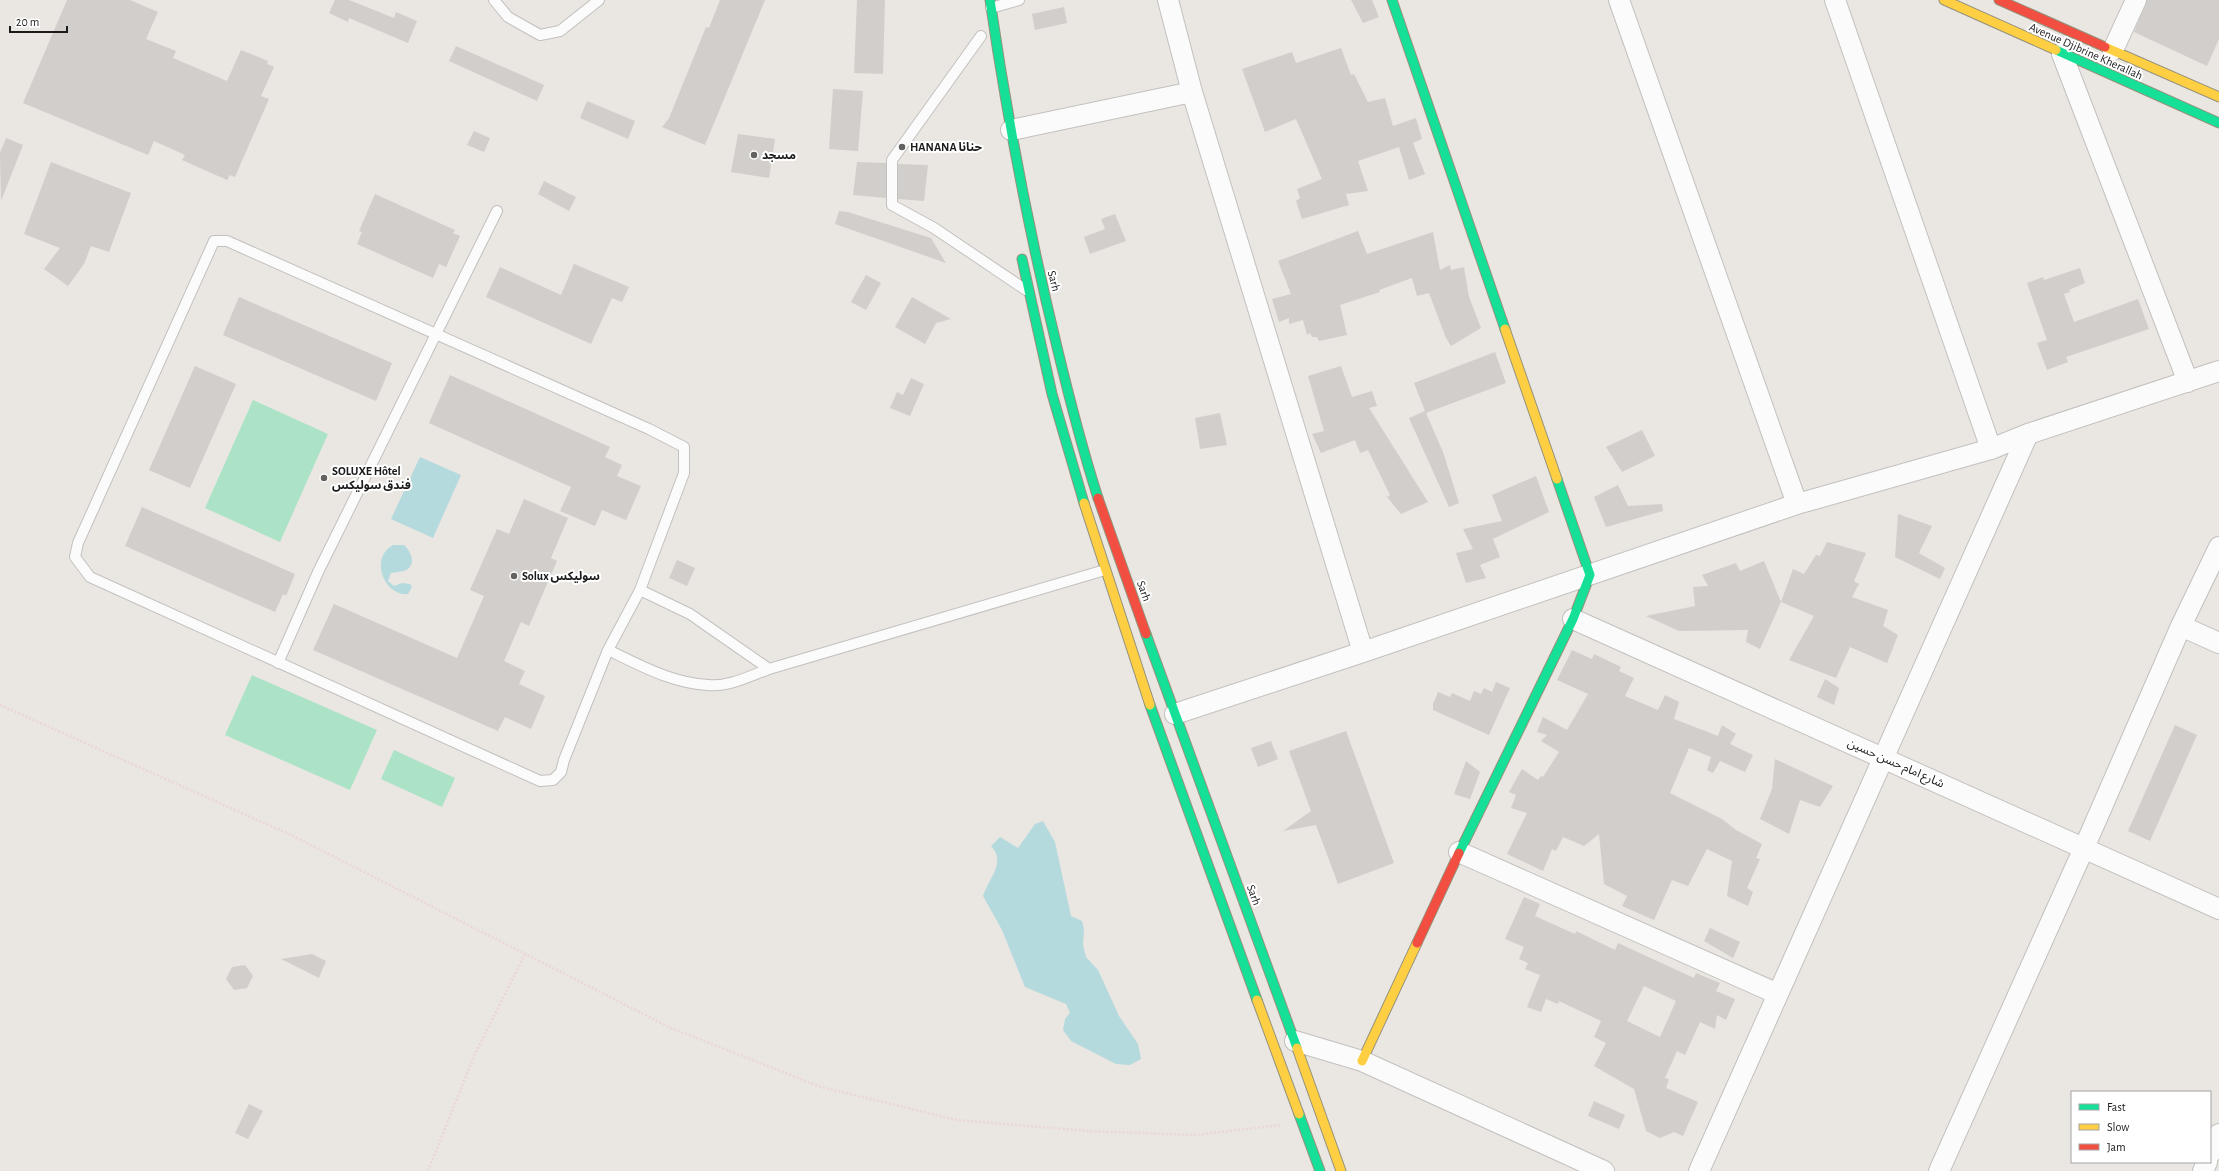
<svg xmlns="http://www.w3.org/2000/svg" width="2219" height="1171" viewBox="0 0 2219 1171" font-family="'Alegreya Sans','Noto Sans Arabic',sans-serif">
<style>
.pitch{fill:#ace3c6}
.water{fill:#b5dade}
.building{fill:#d2cecb;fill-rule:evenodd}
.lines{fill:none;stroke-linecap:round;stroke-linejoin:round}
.lane-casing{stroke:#c2c1bf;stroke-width:12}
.street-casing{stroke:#c2c1bf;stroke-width:22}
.fast-casing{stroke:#94927b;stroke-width:11}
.slow-casing{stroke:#94927b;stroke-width:11}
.jam-casing{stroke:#94927b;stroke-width:11}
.path{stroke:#ead7d6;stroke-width:2.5;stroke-dasharray:2 2;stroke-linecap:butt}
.lane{stroke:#fcfbfb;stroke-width:10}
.street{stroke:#fcfbfb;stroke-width:20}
.fast{stroke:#16e098;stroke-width:9}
.slow{stroke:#ffcf43;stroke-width:9}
.jam{stroke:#f24e42;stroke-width:9}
.poi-dot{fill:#636261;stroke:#fff;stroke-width:1.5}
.labels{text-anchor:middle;stroke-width:4;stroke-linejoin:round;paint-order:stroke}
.street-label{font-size:12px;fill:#1b1b1b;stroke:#fff}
.poi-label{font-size:12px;font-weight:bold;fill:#1b1b1b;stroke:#fff;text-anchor:start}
</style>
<rect width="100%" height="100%" fill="#eae6e2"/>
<!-- pitch -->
<path class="pitch" d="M253,400l75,34 -48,108 -75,-34z
M252,675l125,55 -27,60 -125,-55z
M394,750l61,28 -13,29 -61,-28z"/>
<!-- water -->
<path class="water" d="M420,457l41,18 -28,63 -42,-19z
M393,545h11c8,7 13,21 0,26 -4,1 -9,1 -13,2l-3,8 6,5 8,-3 8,1 2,3 -4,7c-24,2 -39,-36 -15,-49z
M1043,821l12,21 16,74 11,5 2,8 -1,16 3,12 12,13 21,46 19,28 3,15 -11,6 -14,-1 -45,-23 -8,-11 2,-11 5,-6 -4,-9 -41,-17 -23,-57 -19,-34c5,-17 24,-34 8,-50l9,-9 18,11 17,-24z"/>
<!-- building -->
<path class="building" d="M67,0h63l28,12 -12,27 30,12 -3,7 54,23 14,-31 27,11 -1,3 7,3 -13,29 8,3 -34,78 -5,-2 -3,5 -45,-20 3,-5 -31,-14 -6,14 -125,-52z
M335,0h14l45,18 2,-6 21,9 -9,22 -59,-25 -1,4 -19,-9z
M720,0h45l-60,145 -43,-18 7,-9 37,-91 3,1z
M857,0h28l-2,74 -29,-1z
M1351,0h21l7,17 -16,6z
M2147,0h72v39l-12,27 -73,-34z
M1064,7l3,16 -32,7 -3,-16z
M456,46l88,39 -7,16 -88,-40z
M1341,48l10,27 3,-1 14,28 17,-4 8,28 23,-8 6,21 -9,4 12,31 -16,6 -10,-33 -41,14 10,30 -22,3 3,11 -47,14 -6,-18 4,-3 -3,-9 25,-10 -26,-60 -31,13 -23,-63 50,-17 4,11z
M833,89l30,2 -5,60 -29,-2z
M587,101l48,20 -7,18 -48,-21z
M474,131l16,7 -6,14 -17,-7z
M738,134l37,5 -6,39 -38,-6z
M6,138l17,7 -22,56 -1,-48z
M51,162l80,31 -22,59 -18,-6 -7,18 -16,22 -24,-17 16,-21 -36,-14z
M857,162l29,1v35l-33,-3z
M898,164l30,1 -4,36 -26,-2z
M544,181l32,16 -7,14 -31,-17z
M375,194l80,36 -2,3 7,3 -14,31 -7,-3 -6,14 -76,-34 5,-12 -3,-1z
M839,211l9,1 83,26 15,25 -111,-39z
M1115,214l11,27 -36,13 -6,-17 21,-8 -4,-10z
M1358,231l9,23 66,-22 7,38 10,-5 1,5 13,-3 5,30 12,31 -30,18 -5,-8 -17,-45 -12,3 -5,-18 -33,12 1,2 -40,13 7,30 -28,6 -2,-4h-5l-2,-4 -3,2 -4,-15 -14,4v-6l-10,4 -7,-23 19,-5 -13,-33z
M574,264l55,23 -7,15 -10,-4 -21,46 -105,-47 14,-30 61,28z
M2080,268l5,15 -16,7 1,2 -6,2 10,28 64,-23 11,30 -83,28 2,5 -21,8 -10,-27 10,-3 -20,-57 16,-6 1,3z
M866,275l15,8 -15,27 -15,-8z
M239,297l153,66 -16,38 -153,-66z
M912,297l39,22 -15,4 -11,21 -30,-17z
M1495,352l11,31 -80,30 17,39 16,51 -10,4 -40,-89 16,-7 -11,-28z
M195,366l41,18 -46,104 -41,-18z
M1341,366l11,31 20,-6 5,15 -8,2 59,94 -27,12 -14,-17 3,-2 -22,-45 -8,3 -5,-13 -34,13 -9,-19 12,-3 -16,-55z
M450,375l160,72 -5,10 17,8 -5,11 24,10 -15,34 -24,-10 -7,16 -35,-15 11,-24 -142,-64z
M911,378l13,6 -14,32 -20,-8 7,-16 6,3z
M1220,413l7,32 -27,4 -5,-31z
M1642,430l13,26 -33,16 -16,-25z
M1536,476l13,36 -56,27 7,18 -20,8 6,13 -20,5 -10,-30 17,-4 -10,-20 39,-8 -10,-26z
M1618,485l10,21 34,-2 1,7 -57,16 -12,-30z
M524,499l44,19 -17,40 6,3 -28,65 -8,-4 -17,39 21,10 -6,13 26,12 -14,33 -26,-12 -7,14 -185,-81 21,-46 123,54 27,-62 -14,-6 27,-61 12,5z
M142,507l153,67 -9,22 -3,-2 -8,18 -150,-66z
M1898,514l34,12 -13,27 26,15 -5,11 -45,-22z
M1827,542l39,11 -12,28 5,3 -7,13 36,13 -5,16 15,9 -11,28 -37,-16 -14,31 -47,-18 25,-44 -33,-14 12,-33 11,5 12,-19 4,1z
M677,560l18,8 -8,18 -18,-8z
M1764,561l17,41 -21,47 -14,-7 2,-12 -69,1 -33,-15 49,-10 -2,-19 15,-1 -6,-11 34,-12 4,8z
M1572,650l20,9 2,-5 27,13 -2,4 15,7 -9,18 33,14 7,-15 14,7 -5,17 44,17 4,-11 14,9 -6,10 23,11 -8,17 -25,-11 -7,12 -6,-3 4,-13 -22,-9 -19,45 52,26 14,11 26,14 -6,14 4,1 -13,29 6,4 -5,14 -21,-10 5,-35 -25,-12 -19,37 -16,-6 -18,40 -32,-14 5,-10 -23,-12 -5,-50 -15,12 -21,-9 -7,14 -4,-2 -9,22 -36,-17 20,-41 -16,-5 5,-13 -7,-3 13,-23 16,11 3,-4 2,1 16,-25 -18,-11 6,-6 -10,-3 6,-15 24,13 21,-36 -31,-14z
M1825,679l14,9 -5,17 -17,-8z
M1496,682l14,6 -21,47 -56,-25v-6l5,-12 12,5 2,-4 18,8 4,-10 7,3 3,-6 8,4z
M2175,725l22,10 -47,106 -22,-10z
M1346,731l48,132 -56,21 -22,-59 -33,6 28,-20 -22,-60z
M1271,741l7,18 -20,8 -7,-19z
M1775,759l58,27 -13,21 -20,-7 -11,34 -29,-15 12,-30z
M1466,761l14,11 -10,27 -16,-5z
M1524,897l16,7 -5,12 40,18 1,-3 39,19 3,-7 76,35 2,-5 24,10 -4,8 19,8 -9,21 -9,-5 -2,14 -15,-7 -15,33 -8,-4 -12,27 4,1 -3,9 32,14 -15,34 -9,-4 -14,6 -14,-7 -12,-42 -40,-23 12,-23 -12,-6 7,-16 -42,-20 -1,3 -12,-5 -5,13 -14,-5 13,-32 -15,-6 3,-6 -9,-4 5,-12 -19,-8zM1644,986l32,15 -16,36 -33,-16z
M1710,928l30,14 -7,16 -29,-17z
M312,954l14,7 -7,17 -38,-19z
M245,965l8,11 -6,12 -13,2 -8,-11 6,-12z
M1594,1101l31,14 -6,14 -31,-13z
M249,1104l14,7 -15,28 -13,-6z"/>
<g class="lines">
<defs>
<path id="lane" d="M494,0l14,17 32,18 20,-4 39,-31
M991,8l28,-8
M981,36l-89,124v45l42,23 92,62
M214,241h13l422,188 35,18v26l-44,117 -32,60 -44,110 -3,12 -8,8 -13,1 -450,-204 -15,-20 3,-14z
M640,590l50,24 79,55
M608,650c32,15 63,33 100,35 21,2 42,-9 61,-16l336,-99
M278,663l41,-93 178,-359"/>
<path id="street" d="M1168,0l24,92 171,560
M1619,0l178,504
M1835,0l156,449
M2113,50l23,-50
M2062,54l126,328
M1011,130l181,-38
M1573,619l646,290
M2181,626l38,17
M1175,714l188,-62 434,-148 194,-55 37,-15 191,-63
M1459,852l319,142
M1295,1041l67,20 242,110
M2210,1154l9,-20
M1699,1171l329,-737
M1939,1171l145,-323 97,-222 38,-79
M2203,1171l4,-9"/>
<path id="fast" d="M990,0c17,117 39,232 67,347 12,50 25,101 41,151
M1392,0l113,329
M2056,50l163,73
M1022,259l30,135 32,109
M1146,634l151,414
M1150,705l107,295
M1459,853l114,-234 17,-44 -33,-96
M1299,1114l21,57"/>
<path id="slow" d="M1944,0l112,50
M2105,47l114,50
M1505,329l52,150
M1084,503l66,202
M1257,1000l42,114
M1297,1048l44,123
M1362,1061l55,-118"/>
<path id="jam" d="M1999,0l106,47
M1098,498l48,136
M1417,943l42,-90"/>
</defs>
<!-- lane casing -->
<use href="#lane" class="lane-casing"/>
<!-- street casing -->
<use href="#street" class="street-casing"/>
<!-- fast casing -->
<use href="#fast" class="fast-casing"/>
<!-- slow casing -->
<use href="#slow" class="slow-casing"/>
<!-- jam casing -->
<use href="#jam" class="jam-casing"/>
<!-- path -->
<path class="path" d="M0,705l291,130 380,193 150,59 136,33 132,11 106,4 86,-10
M428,1171l46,-115 51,-102"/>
<!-- lane -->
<use href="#lane" class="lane"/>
<!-- street -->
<use href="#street" class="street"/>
<!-- fast -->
<use href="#fast" class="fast"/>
<!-- slow -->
<use href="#slow" class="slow"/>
<!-- jam -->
<use href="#jam" class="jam"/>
</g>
<!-- markers -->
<g class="poi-dot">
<circle cx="902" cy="147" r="4"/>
<circle cx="754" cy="155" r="4"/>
<circle cx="324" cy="478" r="4"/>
<circle cx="514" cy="576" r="4"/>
</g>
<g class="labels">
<!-- street labels -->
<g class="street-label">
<text transform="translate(2086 51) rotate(24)" y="4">Avenue Djibrine Kherallah</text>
<text transform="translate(1054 281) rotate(76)" y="4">Sarh</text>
<text transform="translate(1144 591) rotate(70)" y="4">Sarh</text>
<text transform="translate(1896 763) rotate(24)" y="4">شارع امام حسن حسين</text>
<text transform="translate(1254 895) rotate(70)" y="4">Sarh</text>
</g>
<!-- poi labels -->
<g class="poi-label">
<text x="910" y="151">HANANA حنانا</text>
<text x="762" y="159">مسجد</text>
<text x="332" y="475">SOLUXE Hôtel<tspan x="332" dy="14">فندق سوليكس</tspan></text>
<text x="522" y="580">Solux سوليكس</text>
</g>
</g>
<!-- legend -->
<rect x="2071" y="1091" width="140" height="72" fill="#ffffff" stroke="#a4a4a4"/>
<rect x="2079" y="1104" width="20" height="6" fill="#16e098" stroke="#a4a4a4"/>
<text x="2107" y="1111" font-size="12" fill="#1b1b1b">Fast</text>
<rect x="2079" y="1124" width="20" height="6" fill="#ffcf43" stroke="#a4a4a4"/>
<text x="2107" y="1131" font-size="12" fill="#1b1b1b">Slow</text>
<rect x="2079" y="1144" width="20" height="6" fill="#f24e42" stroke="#a4a4a4"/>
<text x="2107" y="1151" font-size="12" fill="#1b1b1b">Jam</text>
<!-- scale -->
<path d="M10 26v6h57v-6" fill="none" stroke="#1b1b1b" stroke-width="2"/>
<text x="16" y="26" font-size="12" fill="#1b1b1b" stroke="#ffffff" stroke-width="3" paint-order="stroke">20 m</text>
</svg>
